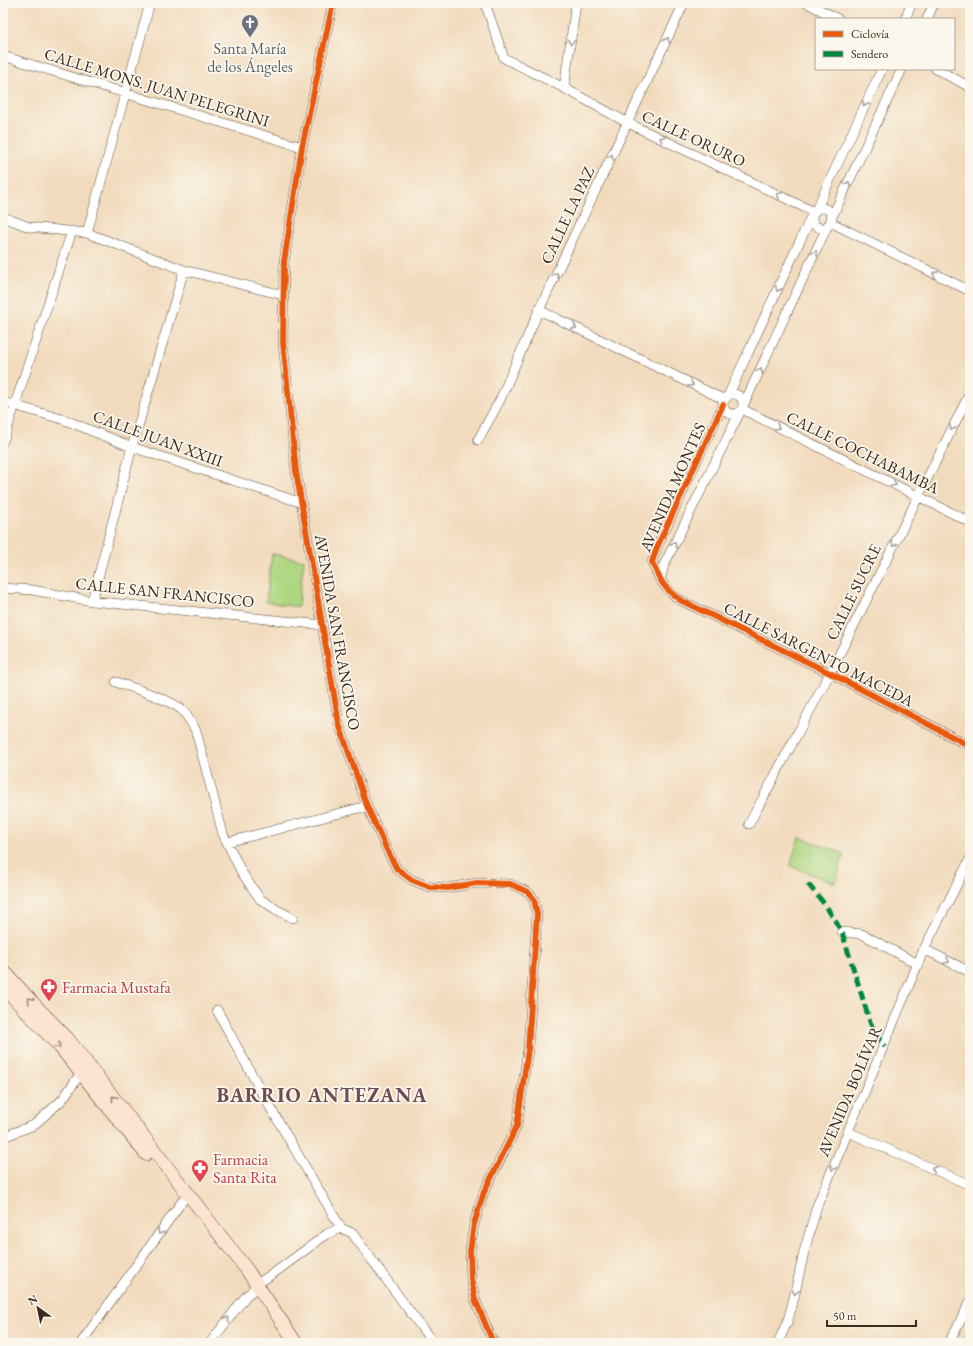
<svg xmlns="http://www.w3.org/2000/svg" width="973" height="1346" viewBox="0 0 973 1346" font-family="'EB Garamond',serif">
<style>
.grass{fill:#aed782;stroke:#748050}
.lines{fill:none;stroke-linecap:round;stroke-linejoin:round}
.minor-casing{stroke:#564536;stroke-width:10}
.secondary-casing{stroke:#564536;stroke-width:14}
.minor{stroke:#fff;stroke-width:9}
.secondary{stroke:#fde4d1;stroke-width:13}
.quiet{stroke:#00873e;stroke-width:5;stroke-dasharray:10 5;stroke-linecap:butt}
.cycleway-casing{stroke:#fbf7ec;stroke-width:8}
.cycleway{stroke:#e8590c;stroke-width:6}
.oneway{stroke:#a79f9a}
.oneway2{stroke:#9c8778}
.labels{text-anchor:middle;stroke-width:3.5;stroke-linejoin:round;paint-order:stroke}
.worship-label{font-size:16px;fill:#5b616d;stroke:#fbf7ec}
.street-label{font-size:16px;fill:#3b2a1e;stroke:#fbf7ec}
.health-label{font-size:16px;fill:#be3a42;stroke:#fbf7ec;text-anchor:start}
.district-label{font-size:20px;font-weight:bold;letter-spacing:1px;fill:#6f4d56;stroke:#fbf7ec}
</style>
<rect width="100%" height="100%" fill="#fbf7ec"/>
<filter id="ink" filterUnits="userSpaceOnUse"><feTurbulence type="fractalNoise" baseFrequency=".025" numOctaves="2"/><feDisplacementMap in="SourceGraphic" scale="8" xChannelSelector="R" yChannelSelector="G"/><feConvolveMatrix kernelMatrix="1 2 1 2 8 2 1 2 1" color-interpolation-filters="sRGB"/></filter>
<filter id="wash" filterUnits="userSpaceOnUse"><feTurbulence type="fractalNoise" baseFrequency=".012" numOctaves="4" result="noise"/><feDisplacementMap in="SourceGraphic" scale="16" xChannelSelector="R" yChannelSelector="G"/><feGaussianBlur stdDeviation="0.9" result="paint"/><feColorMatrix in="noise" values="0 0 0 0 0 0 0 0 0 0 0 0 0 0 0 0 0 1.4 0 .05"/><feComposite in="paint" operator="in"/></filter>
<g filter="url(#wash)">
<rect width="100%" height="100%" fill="#f2dbbd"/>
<!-- grass -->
<path class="grass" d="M272,554l32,6 -6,47 -32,-5z
M799,837l45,17 -9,29 -45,-17z"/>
</g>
<g filter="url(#ink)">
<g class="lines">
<defs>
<path id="minor" d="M150,3l-63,230 97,37 99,25
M333,3l-31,144 -18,115 -1,80 13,129 43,253 28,82 20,44 10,19 15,11 18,7 18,1 29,-5 33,1 18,8 6,7 3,15 -9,135 -11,77 -33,66 -10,32 -4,27 1,28 4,20 17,41 4,3
M485,3l19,55 60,30 64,35 136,65 50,24
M807,3l31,16
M905,19l7,-16
M927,19l7,-16
M3,56l299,91
M936,69l34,18
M564,88l12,-85
M812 218a10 10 0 1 1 20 0a10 10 0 1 1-20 0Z
M816,210l66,-141
M3,217l26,10 58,6
M831,219l71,-150
M830,222l140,69
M539,310l186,90
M723 404a10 10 0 1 1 20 0a10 10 0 1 1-20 0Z
M728,396l84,-181
M3,402l62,18 67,27 170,56
M723,405l-66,142 -5,15c7,17 12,27 28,38l150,73 140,73
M743,406l85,-181
M742,409l228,113
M478,440l22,-40 39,-90 145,-307
M3,441l69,-210
M660,580l4,-15 76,-153
M3,588l29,2 60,11 231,24
M92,601l40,-154 52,-177
M116,682c17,6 54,17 66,28 6,6 10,14 14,21l27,103 19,39 18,26 17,11 16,8
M749,824l81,-151 140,-280
M228,842l139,-36
M842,932l20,2 56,30
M924,949l46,23
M217,1010l46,85 78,133
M848,1132l122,53
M3,1137l31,-12 28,-25 19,-27
M81,1343l102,-143
M210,1343l36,-47 5,-4 6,-8 17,-11 53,-39 14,-6 11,5 81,110
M778,1343l10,-23 5,-18 11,-50 13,-46 107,-257 46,-90
M949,1343l21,-41
M967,1343l3,-6"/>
<path id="secondary" d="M3,970l28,31 37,38 179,231 49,73
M3,987l57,60 86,107"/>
</defs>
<!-- minor casing -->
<use href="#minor" class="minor-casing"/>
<!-- secondary casing -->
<use href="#secondary" class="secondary-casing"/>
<!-- minor -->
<use href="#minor" class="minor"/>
<!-- secondary -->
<use href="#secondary" class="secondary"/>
<!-- quiet -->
<path class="quiet" d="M808,884l18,22 16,26 28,90 7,15 8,9"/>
<defs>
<path id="cycleway" d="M333,3l-31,144 -18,115 -1,80 13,129 43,253 28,82 20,44 10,19 15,11 18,7 18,1 29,-5 33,1 18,8 6,7 3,15 -9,135 -11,77 -33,66 -10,32 -4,27 1,28 4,20 17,41 4,3
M723,405l-66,142 -5,15c7,17 12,27 28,38l150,73 140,73"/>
</defs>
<!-- cycleway casing -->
<use href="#cycleway" class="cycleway-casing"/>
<!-- cycleway -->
<use href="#cycleway" class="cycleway"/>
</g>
<!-- one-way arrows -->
<defs><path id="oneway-chevron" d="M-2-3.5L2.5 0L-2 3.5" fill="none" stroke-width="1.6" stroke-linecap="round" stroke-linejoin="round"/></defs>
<g class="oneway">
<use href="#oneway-chevron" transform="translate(667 40) rotate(-65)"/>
<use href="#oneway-chevron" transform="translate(571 42) rotate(98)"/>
<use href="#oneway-chevron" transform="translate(865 104) rotate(115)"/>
<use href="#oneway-chevron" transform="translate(662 139) rotate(-155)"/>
<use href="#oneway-chevron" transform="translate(611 157) rotate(-65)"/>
<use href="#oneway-chevron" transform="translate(848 184) rotate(-65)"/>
<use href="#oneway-chevron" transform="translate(779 195) rotate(-153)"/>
<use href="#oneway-chevron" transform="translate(815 253) rotate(-65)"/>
<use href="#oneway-chevron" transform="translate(935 274) rotate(-154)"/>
<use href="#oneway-chevron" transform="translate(556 275) rotate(-65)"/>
<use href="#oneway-chevron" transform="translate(778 289) rotate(115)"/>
<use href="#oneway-chevron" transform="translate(574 327) rotate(26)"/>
<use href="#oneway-chevron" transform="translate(760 371) rotate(-65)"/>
<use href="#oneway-chevron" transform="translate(691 384) rotate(26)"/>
<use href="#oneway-chevron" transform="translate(777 427) rotate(26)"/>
<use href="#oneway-chevron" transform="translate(952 428) rotate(117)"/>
<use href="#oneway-chevron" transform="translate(894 484) rotate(26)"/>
<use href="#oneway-chevron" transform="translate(674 544) rotate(-64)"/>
<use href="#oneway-chevron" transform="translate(894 544) rotate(116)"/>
<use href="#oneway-chevron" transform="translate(947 961) rotate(27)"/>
<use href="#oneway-chevron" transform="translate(833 1168) rotate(112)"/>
<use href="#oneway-chevron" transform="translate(934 1169) rotate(-157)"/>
<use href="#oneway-chevron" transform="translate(160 1232) rotate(125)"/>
<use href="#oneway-chevron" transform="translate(795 1292) rotate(103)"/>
<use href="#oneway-chevron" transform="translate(227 1319) rotate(-52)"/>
</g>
<g class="oneway2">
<use href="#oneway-chevron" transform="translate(30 1000) rotate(-133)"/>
<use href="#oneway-chevron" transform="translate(58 1046) rotate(48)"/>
<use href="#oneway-chevron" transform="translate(114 1098) rotate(-128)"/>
</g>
</g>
<!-- icons -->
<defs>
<symbol id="church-pin" viewBox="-11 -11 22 30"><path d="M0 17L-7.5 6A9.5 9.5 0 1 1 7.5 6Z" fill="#6b7280" stroke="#fbf7ec"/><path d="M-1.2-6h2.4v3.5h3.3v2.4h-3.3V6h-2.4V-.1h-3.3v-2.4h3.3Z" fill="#fff"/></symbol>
<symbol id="pharmacy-pin" viewBox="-11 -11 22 30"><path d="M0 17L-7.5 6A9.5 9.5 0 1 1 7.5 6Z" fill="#e0444e" stroke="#fbf7ec"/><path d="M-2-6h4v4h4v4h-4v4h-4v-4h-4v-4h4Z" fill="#fff"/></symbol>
</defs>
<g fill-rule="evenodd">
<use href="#church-pin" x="240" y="13" width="20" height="27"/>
<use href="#pharmacy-pin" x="39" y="977" width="20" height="27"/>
<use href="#pharmacy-pin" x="190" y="1158" width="20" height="27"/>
</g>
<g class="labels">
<!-- worship labels -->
<g class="worship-label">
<text x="250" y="54">Santa María<tspan x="250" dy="18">de los Ángeles</tspan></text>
</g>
<!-- street labels -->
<g class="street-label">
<text transform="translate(157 87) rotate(17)" y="6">CALLE MONS. JUAN PELEGRINI</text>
<text transform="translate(694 138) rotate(25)" y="6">CALLE ORURO</text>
<text transform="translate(567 215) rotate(-65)" y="6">CALLE LA PAZ</text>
<text transform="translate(158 438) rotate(20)" y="6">CALLE JUAN XXIII</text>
<text transform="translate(863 452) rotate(26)" y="6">CALLE COCHABAMBA</text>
<text transform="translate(672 487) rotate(-66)" y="6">AVENIDA MONTES</text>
<text transform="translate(165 592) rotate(6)" y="6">CALLE SAN FRANCISCO</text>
<text transform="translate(853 592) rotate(-64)" y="6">CALLE SUCRE</text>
<text transform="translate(338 632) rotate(80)" y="6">AVENIDA SAN FRANCISCO</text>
<text transform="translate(819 654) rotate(27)" y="6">CALLE SARGENTO MACEDA</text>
<text transform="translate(849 1091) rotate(-67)" y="6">AVENIDA BOLÍVAR</text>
</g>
<!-- health labels -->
<g class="health-label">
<text x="62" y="993">Farmacia Mustafa</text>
<text x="213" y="1165">Farmacia<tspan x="213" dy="18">Santa Rita</tspan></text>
</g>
<!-- district labels -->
<g class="district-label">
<text x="322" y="1102">BARRIO ANTEZANA</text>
</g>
</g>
<!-- margin -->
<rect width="973" height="1346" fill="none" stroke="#fbf7ec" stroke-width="16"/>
<!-- legend -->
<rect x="815" y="18" width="140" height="52" fill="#fbf7ec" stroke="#aea59a"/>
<rect x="823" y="31" width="20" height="6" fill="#e8590c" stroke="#aea59a"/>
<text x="851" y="38" font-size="12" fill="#3b2a1e">Ciclovía</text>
<rect x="823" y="51" width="20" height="6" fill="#00873e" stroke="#aea59a"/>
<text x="851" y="58" font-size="12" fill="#3b2a1e">Sendero</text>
<!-- north arrow -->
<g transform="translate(38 1308) rotate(327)" stroke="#fbf7ec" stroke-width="3" paint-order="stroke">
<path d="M0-3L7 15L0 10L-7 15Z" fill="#3b2a1e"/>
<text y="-6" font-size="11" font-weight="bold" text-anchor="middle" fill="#3b2a1e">N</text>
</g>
<!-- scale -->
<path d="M827 1320v6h89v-6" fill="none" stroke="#3b2a1e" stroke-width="2"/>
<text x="833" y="1320" font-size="12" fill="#3b2a1e" stroke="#fbf7ec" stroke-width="3" paint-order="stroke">50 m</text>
</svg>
